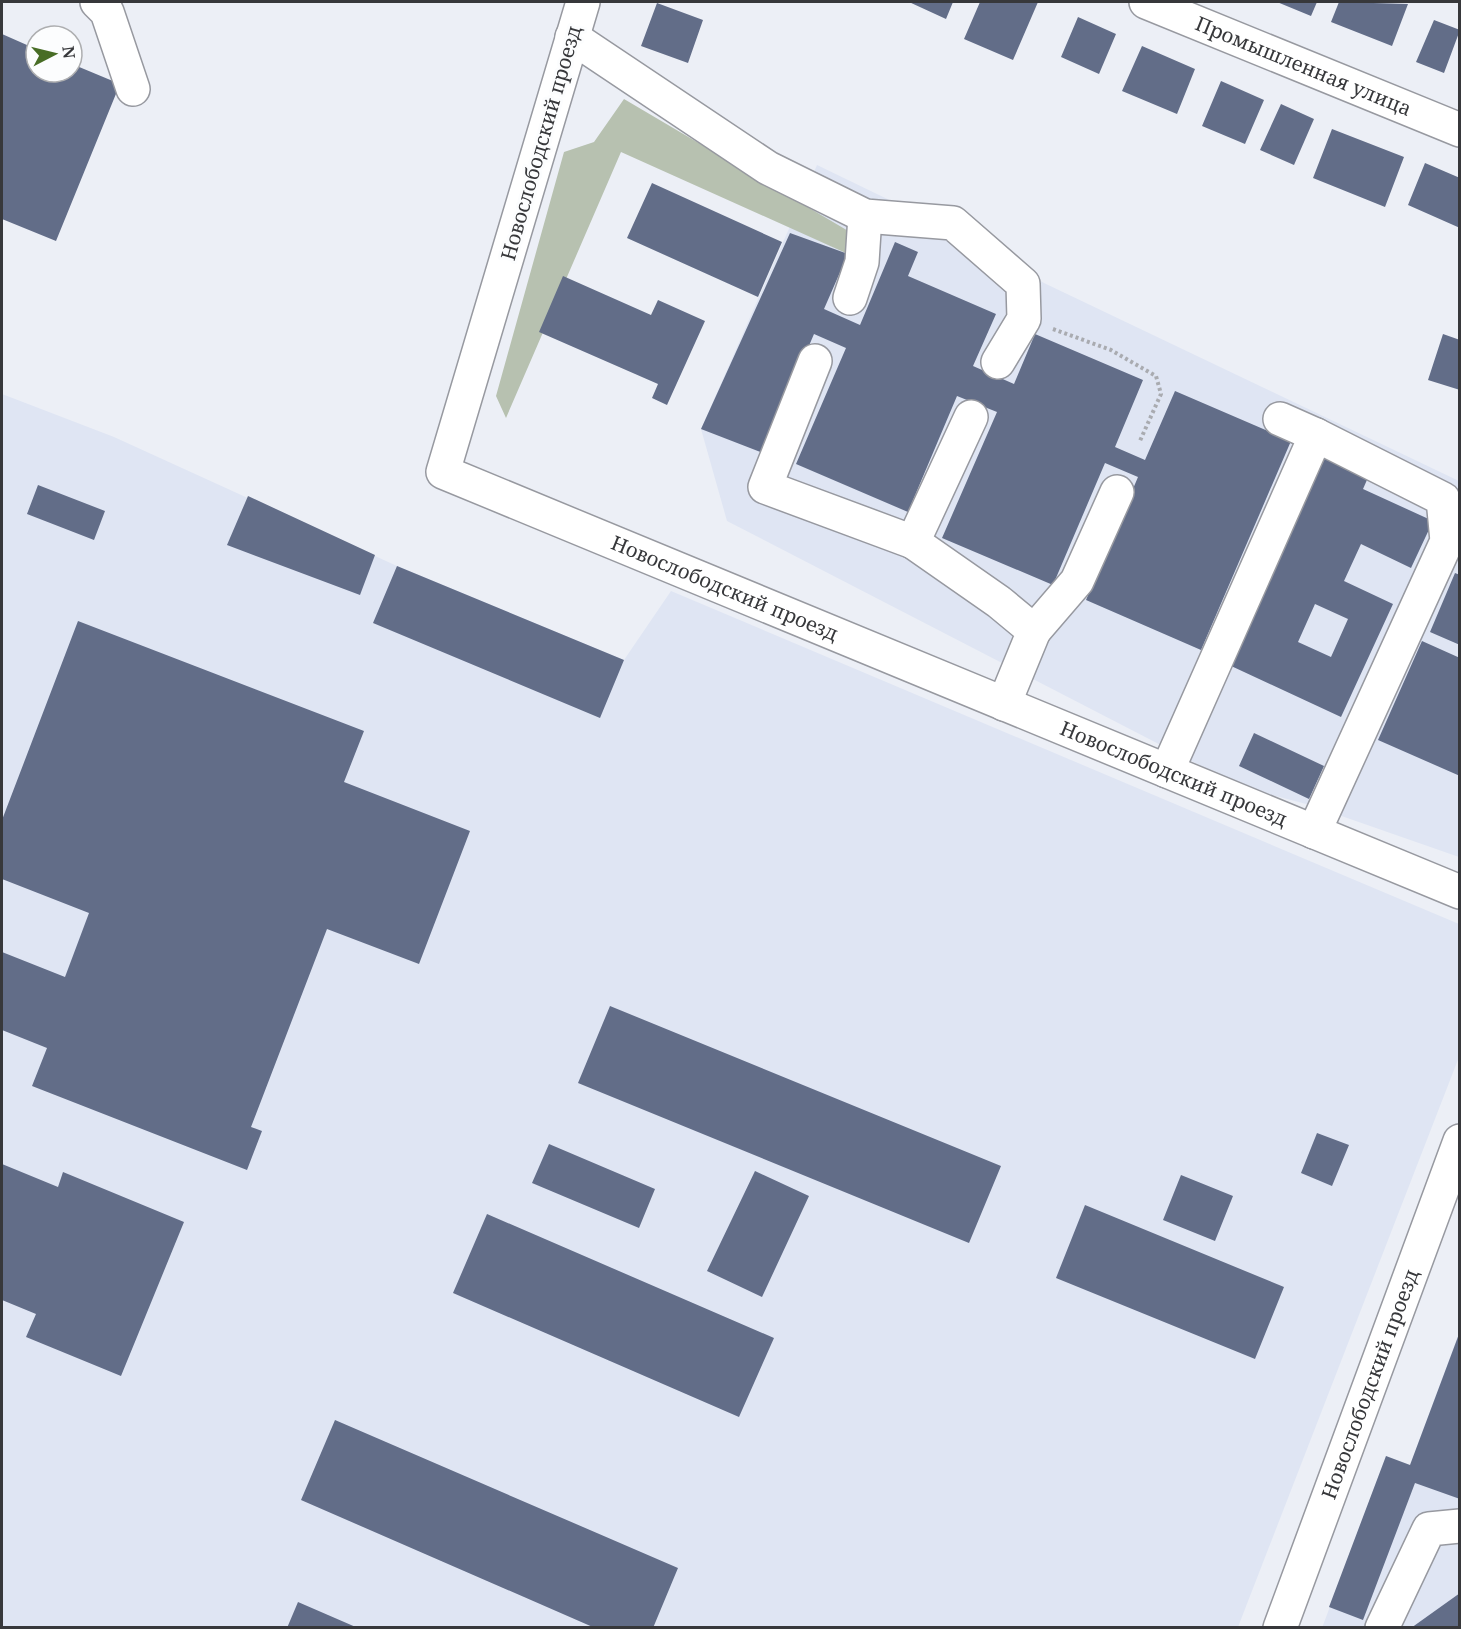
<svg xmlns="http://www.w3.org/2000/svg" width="1461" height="1629" viewBox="0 0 1461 1629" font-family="'Noto Serif',serif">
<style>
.built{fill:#dfe5f3}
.green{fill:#b7c1b0}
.building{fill:#626d88;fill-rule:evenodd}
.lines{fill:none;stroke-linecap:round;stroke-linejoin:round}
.minor-casing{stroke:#9799a0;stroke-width:36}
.path{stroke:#a9abb0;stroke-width:4;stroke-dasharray:3 3;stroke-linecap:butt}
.minor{stroke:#fff;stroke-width:33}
.labels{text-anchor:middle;stroke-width:6;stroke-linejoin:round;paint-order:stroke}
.street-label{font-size:20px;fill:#37383b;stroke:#fcfdfe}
</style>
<rect width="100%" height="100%" fill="#eceff6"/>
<!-- built -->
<path class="built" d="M817,165l155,75 72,43 415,198v376l-149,-52 -68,-18 -515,-266 -26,-92z
M2,394l112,43 283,129 227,94 47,-69 788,333v133l-221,570h-1236z
M1459,1333v294l-137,1 64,-172 24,9z"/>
<!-- green -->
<path class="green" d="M624,99l226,133 -2,22 -227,-102 -115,266 -10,-22 68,-244 30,-10z"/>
<!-- building -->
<path class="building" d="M909,2h44l-7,17z
M980,2h58l-25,58 -49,-21z
M1277,2h40l-6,14z
M1339,2l69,2 -16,42 -61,-24z
M657,3l46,17 -15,43 -47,-17z
M1078,17l38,17 -17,40 -38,-17z
M1434,20l26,10 -16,43 -28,-11z
M2,34l34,15v23h36v-8l48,20 -64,157 -54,-22z
M1142,46l53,23 -18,45 -55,-23z
M1221,81l43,19 -19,44 -43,-18z
M1281,104l33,15 -20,46 -34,-15z
M1332,129l72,28 -19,50 -72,-29z
M1425,163l35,15v50l-52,-23z
M652,183l130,59 -24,55 -131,-59z
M790,233l58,21 -24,55 36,16 35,-83 23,10 -10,24 88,38 -23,52 41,18 21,-50 108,46 -28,67 30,13 30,-69 116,50 -90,209 -115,-50 52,-123 -33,-14 -52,122 -111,-47 55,-126 -40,-16 -49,116 -112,-48 50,-116 -32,-14 -51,119 -62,-24z
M563,276l88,39 7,-15 47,21 -38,84 -15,-7 6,-14 -119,-52z
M1443,334l17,6v50l-32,-10z
M1327,453l43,20 -7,16 70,32 -22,47 -50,-24 -17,37 49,23 -52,113 -112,-52zM1315,604l33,15 -17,38 -33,-15z
M38,485l67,26 -11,29 -67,-26z
M248,496l127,59 -15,40 -133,-50z
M397,566l227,94 -24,58 -227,-95z
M1455,573l5,2v70l-30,-13z
M78,621l286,110 -20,51 126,49 -51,133 -92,-35 -76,198 11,4 -15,39 -215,-84 15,-38 -45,-18v-78l63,25 24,-64 -87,-34v-59z
M1422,641l38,17v118l-82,-36z
M1254,733l70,33 -15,33 -70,-33z
M610,1006l391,160 -32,77 -391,-160z
M1317,1133l32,12 -17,41 -31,-13z
M549,1144l106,45 -16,39 -107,-45z
M2,1164l56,23 5,-15 121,50 -63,154 -95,-39 10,-23 -34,-14z
M755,1171l54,25 -47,101 -55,-26z
M1181,1175l52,21 -18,45 -52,-21z
M1085,1205l199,82 -29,72 -199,-81z
M487,1214l287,124 -35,79 -286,-124z
M1459,1334l1,165 -45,-16 -52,137 -34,-13 57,-151 24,9z
M335,1420l343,148 -25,60h-58l-294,-128z
M1460,1593v35h-49z
M298,1602l60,26h-71z"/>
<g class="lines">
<defs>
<g id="minor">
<path d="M97,2l10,10 26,77"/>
<path id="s1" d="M583,2l-140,470 1017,420"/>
<path id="s2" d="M1146,2l314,128"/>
<path d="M572,37l196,131 97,48 88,7 70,61 1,35 -26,43"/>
<path d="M850,298l12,-36 3,-46"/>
<path d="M815,361l-50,126 148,55"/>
<path d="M971,417l-58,125 86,60 35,29 -30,73"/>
<path d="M1034,631l43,-50 40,-89"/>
<path d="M1167,771l149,-336 -36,-16"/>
<path d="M1314,832l133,-291 -4,-42 -127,-64"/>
<path id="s3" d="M1280,1628l180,-487"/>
<path d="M1382,1628l47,-99 31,-3"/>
</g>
</defs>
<!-- minor casing -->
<use href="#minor" class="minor-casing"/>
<!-- path -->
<path class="path" d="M1053,329l58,21 45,26 5,18 -22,49"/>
<!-- minor -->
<use href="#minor" class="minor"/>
</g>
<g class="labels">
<!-- street labels -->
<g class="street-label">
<text dy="7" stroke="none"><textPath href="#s2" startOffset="170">Промышленная улица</textPath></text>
<text transform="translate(541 143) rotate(-74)" y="7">Новослободский проезд</text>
<text dy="7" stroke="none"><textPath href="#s1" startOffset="795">Новослободский проезд</textPath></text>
<text dy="7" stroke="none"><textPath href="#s1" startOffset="1281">Новослободский проезд</textPath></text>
<text dy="7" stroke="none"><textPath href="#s3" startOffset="260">Новослободский проезд</textPath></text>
</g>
</g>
<!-- border -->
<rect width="1461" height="1629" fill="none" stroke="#37383b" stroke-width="6"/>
<!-- north arrow -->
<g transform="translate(54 54) rotate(83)"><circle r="28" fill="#fcfdfe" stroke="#adaeb0" stroke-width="1.5"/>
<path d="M0-4.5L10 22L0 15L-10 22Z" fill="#486d26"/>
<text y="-9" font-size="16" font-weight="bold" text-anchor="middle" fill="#37383b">N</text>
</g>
</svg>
